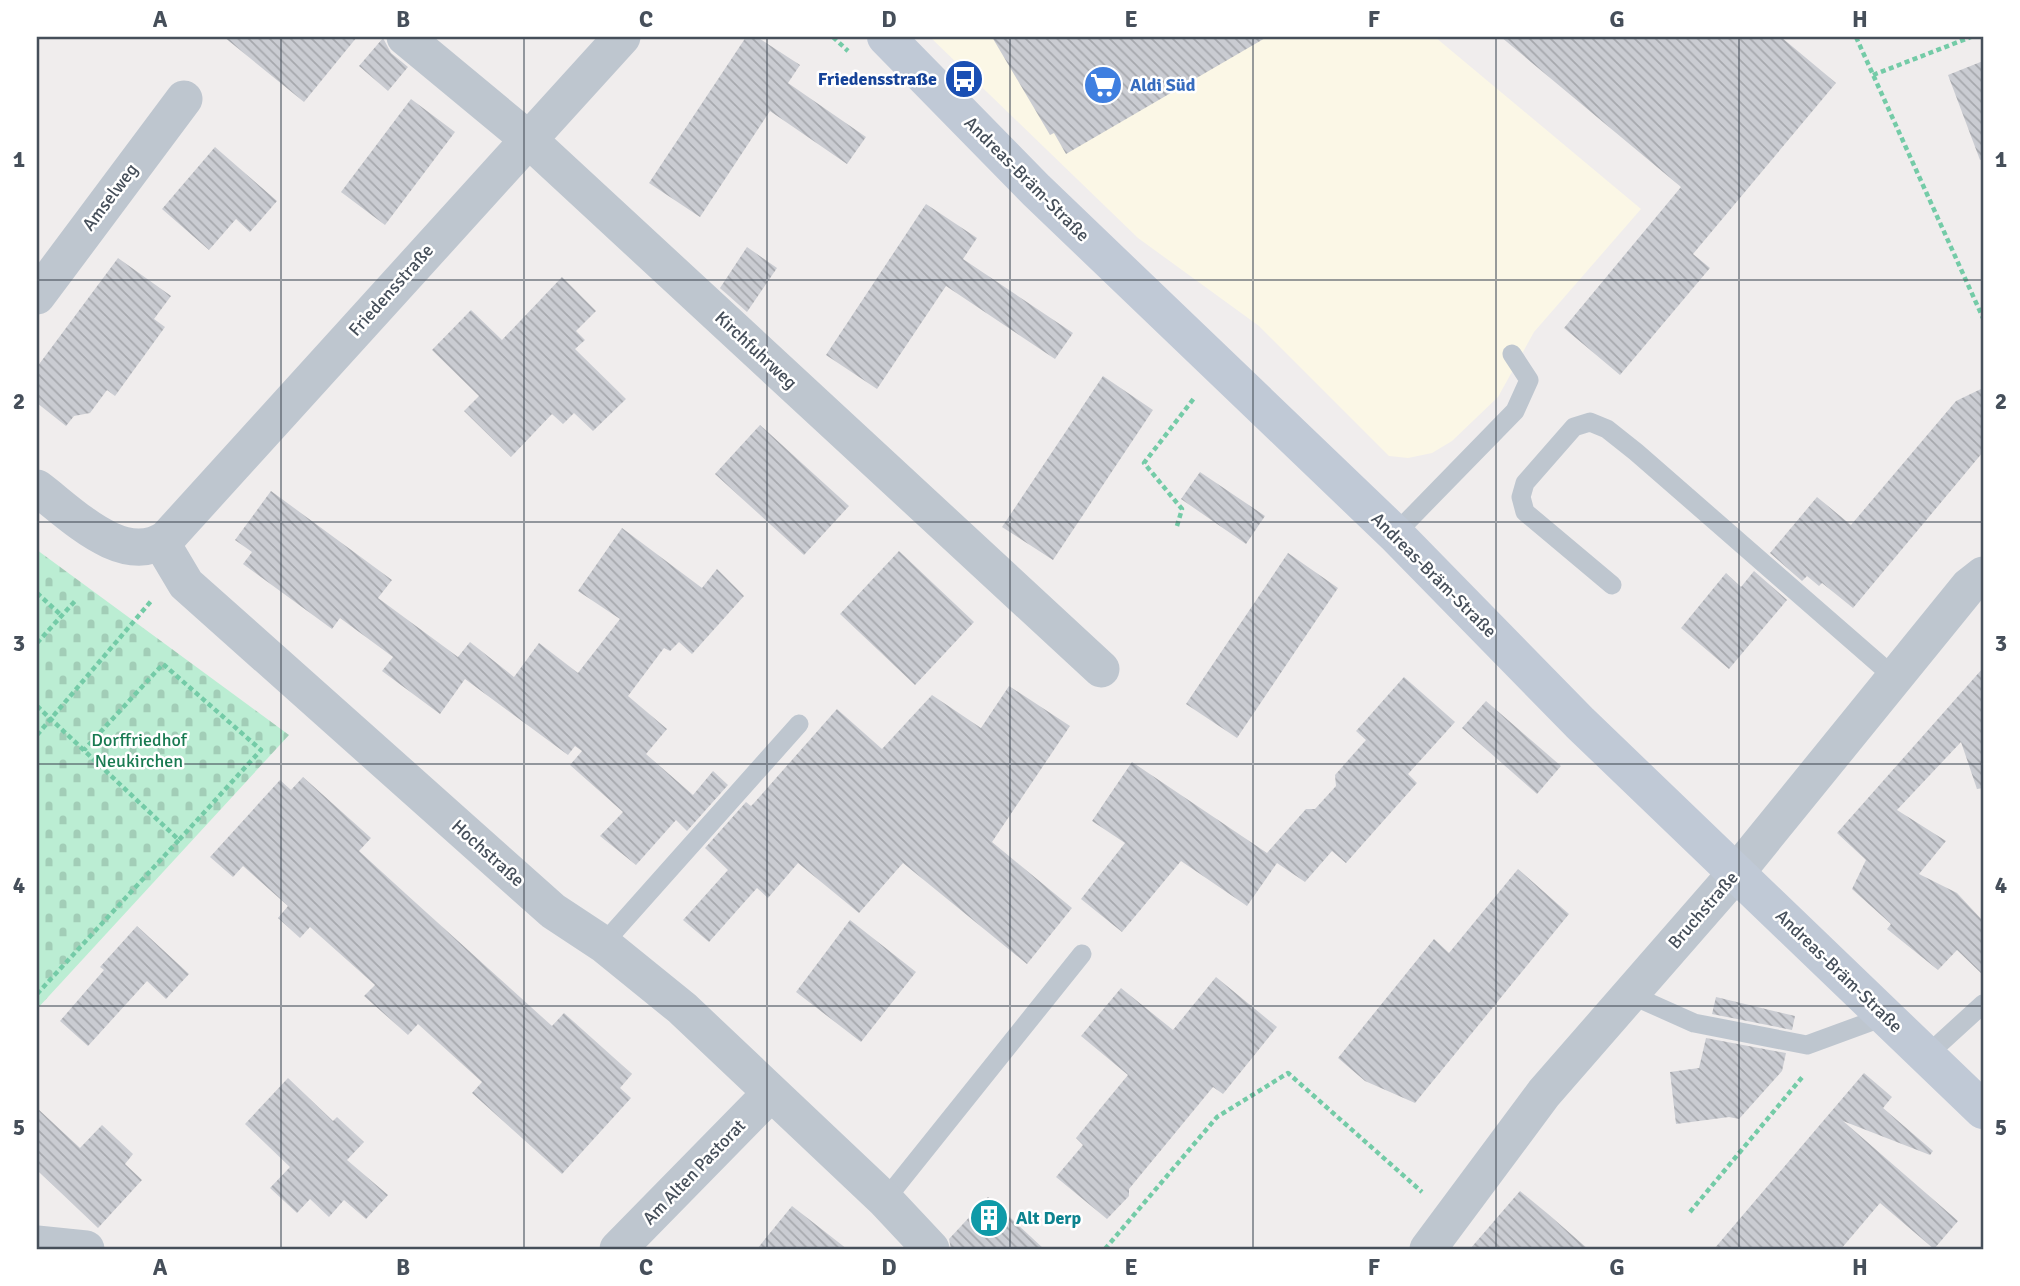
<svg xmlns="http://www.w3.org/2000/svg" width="2020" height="1286" viewBox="0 0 2020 1286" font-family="Signika,sans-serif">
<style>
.commercial{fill:#fbf7e6}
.cemetery{fill:url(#cemetery-stones)}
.building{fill:url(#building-back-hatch)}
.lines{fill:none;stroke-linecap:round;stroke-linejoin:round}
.path{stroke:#74cba7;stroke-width:4.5;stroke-dasharray:5 3.5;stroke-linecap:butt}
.lane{stroke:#bec6cf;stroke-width:19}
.street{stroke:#bec6cf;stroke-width:37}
.secondary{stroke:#c0c9d6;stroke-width:38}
.grid{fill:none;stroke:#464f5a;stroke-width:2;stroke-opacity:0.55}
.labels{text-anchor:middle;stroke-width:5;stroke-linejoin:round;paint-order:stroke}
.transit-label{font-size:18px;font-weight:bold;fill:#164399;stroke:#fff;text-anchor:end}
.shop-label{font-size:18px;font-weight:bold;fill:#366cbe;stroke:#fff;text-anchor:start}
.street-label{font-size:18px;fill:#464f5a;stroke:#fff}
.park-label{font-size:18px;fill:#187a51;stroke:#fff}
.culture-label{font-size:18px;font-weight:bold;fill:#0d838f;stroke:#fff;text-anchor:start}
.neatline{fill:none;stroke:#464f5a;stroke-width:2.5}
.grid-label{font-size:23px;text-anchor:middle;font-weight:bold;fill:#464f5a}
</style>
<defs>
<pattern id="cemetery-stones" width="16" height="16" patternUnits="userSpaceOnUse" patternTransform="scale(1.75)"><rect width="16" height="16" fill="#bbedd3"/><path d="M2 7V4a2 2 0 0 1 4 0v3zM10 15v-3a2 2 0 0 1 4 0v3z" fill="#a2cdb7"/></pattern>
<pattern id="building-back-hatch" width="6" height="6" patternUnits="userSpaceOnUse" patternTransform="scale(1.75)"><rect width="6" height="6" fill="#caccd2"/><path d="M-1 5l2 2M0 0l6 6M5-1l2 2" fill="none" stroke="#a6a8ad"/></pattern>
</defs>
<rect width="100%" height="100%" fill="#f0eded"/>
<!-- commercial -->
<path class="commercial" d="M930,37h505l206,172 -107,123 -36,65 -46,44 -20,12 -24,5 -19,-2 -130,-130 -121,-88z"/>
<!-- cemetery -->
<path class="cemetery" d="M37,550l252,185 -252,274z"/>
<!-- building -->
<path class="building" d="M224,37h133l-53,65z
M746,37h11l43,28 -12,18 78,54 -19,27 -77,-53 -70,106 -51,-34z
M992,37h275l-201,117 -12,-21 -4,2z
M1501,37h280l55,46 -143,171 17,14 -90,107 -56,-47 117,-141z
M383,38l8,15 17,14 -20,24 -29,-25z
M1983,61v98l-3,1 -32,-85z
M411,99l44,33 -70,93 -44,-33z
M215,147l62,54 -27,31 -14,-13 -27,31 -47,-41z
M926,204l51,34 -14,21 110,74 -18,26 -109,-73 -69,103 -51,-34z
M747,247l30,21 -30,44 -27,-24z
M118,258l53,38 -17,23 11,8 -50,69 -8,-6 -17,23 -16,3 -8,10 -29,-23v-36z
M562,277l34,34 -20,20 9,9 -10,9 51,50 -33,32 -19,-18 -11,11 -11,-10 -41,43 -47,-46 15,-15 -47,-46 39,-40 31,30z
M1103,376l50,34 -100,150 -51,-33z
M1983,388v64l-130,156 -31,-25 -3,3 -12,-10 -5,5 -32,-28 47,-56 34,28 105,-124z
M760,425l89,81 -45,49 -89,-81z
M1200,472l65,44 -19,28 -65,-45z
M271,491l121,89 -14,18 80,59 12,-15 44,35 25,-34 39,30 42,-54 -42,-28 44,-63 80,60 15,-19 27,27 -52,58 -13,-12 -9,9 -6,-3 -36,48 39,33 -21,25 47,41 20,-24 15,14 -41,46 -11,-11 -40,45 -36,-29 23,-24 -53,-47 12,-14 -7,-5 -7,9 -103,-76 -25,35 -58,-43 11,-14 -53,-39 -8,11 -89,-65 9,-12 -17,-12z
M899,551l75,71 -59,63 -75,-71z
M1288,553l50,35 -101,150 -51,-34z
M1754,571l33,29 -58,69 -48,-41 45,-55 15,14z
M1983,668v120l-6,1 -16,-47 -64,68 49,31 -27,33 38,19 26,28v54l-26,-25 -19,20 -51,-41 4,-5 -39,-35 14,-29 -29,-27z
M1404,677l51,45 -47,52 9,9 -71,80 -14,-12 -27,31 -28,-19 -30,43 -66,-45 -59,71 -41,-33 44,-56 -33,-22 40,-59 135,91 39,-44h9l21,-23 -1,-11 31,-35 -10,-9z
M1009,686l61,40 -78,116 80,66 -45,56 -124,-101 -44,50 -61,-50 -30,35 -11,-10 -48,54 -26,-22 45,-50 -23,-22 41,-46 5,4 3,-3 83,-94 45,40 50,-54 49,33z
M1486,701l75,65 -24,28 -75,-66z
M303,777l68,61 -12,13 47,43 146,132 12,-13 68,61 -12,14 11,10 -69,76 -90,-81 10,-11 -64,-58 -10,11 -44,-39 11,-11 -65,-58 -10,11 -22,-20 10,-12 -45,-40 -10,11 -23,-20 70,-77 11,10z
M1518,869l51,45 -154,189 -50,-22 -27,-23 96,-119 15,14z
M850,920l66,52 -55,70 -65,-50z
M137,926l52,48 -23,25 -19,-18 -59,65 -28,-25 44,-51 -4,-3z
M1216,977l61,50 -54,67 -10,-7 -84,102v7l-22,23 -51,-42 27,-32 -7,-7 52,-63 -47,-39 40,-48 52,42z
M1716,997l79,19 -3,14 -80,-16z
M1706,1038l80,15 -4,18 -43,48 -10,-2 -53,7 -6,-52 29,-4z
M1864,1073l28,24 -9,11 50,43 -3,4 -87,-34 115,100 -24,28 -54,-46 -39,46h-127z
M288,1078l45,43 4,-4 27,25 -17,18 41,35 -22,24 -22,-19 -15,17 -19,-18 -13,14 -27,-25 20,-21 -45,-43z
M37,1108l43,40 22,-23 31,29 -8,10 17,16 -44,48 -61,-58z
M1520,1191l28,23 40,35h-118z
M988,1197l56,52h-93l-2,-10z
M792,1206l55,43h-90z"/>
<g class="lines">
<!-- path -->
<path class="path" d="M833,37l15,14
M1856,37l127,281
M1873,75l98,-38
M1177,526l5,-17 -38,-46 51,-66
M37,593l25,23
M37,643l38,-42
M37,706l142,134 82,-90 -98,-86 -79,86
M37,735l115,-135
M37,994l142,-154
M1690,1212l114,-137
M1105,1249l112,-132 71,-44 134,119"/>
<!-- lane -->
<path class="lane" d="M1395,534l120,-123 14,-31 -17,-26
M1612,585l-87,-73 -4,-15 4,-14 49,-56 16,-5 17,7 29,23 258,225
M603,944l196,-220
M1629,994l65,29 113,22 79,-29
M1926,1056l57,-52
M885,1200l197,-246"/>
<!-- street -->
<path class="street" d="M405,37l123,102 573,530
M37,296l147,-197
M37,488c34,25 86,81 130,50l455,-501
M161,542l25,42 367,327 50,33 79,64 203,192 46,49
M37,1244l49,5
M618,1249l152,-155
M1428,1249l116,-156 192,-220 233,-287 14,-11"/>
<!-- secondary -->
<path class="secondary" d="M886,37l150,153 359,344 185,189 403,387"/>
</g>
<!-- grid -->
<path class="grid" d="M281,37v1212M524,37v1212M767,37v1212M1010,37v1212M1253,37v1212M1496,37v1212M1739,37v1212M37,280h1946M37,522h1946M37,764h1946M37,1006h1946"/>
<!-- icons -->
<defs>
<symbol id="bus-disc" viewBox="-11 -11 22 22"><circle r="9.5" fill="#1a4fb4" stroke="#fff"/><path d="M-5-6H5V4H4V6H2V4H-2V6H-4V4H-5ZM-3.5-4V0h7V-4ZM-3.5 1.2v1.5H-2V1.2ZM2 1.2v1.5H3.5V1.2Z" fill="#fff"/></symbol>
<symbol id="supermarket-disc" viewBox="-11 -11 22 22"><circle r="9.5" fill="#3f7fe0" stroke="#fff"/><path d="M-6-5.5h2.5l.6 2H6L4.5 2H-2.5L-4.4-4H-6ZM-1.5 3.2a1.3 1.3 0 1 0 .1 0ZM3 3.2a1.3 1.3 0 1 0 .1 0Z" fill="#fff"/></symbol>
<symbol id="building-disc" viewBox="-11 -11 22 22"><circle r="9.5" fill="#0f9aa8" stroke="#fff"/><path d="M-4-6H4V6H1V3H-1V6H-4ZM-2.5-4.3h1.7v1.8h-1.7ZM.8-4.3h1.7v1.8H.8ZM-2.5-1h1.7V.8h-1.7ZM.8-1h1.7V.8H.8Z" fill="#fff"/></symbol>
</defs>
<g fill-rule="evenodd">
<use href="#bus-disc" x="942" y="57" width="44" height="44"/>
<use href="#supermarket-disc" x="1081" y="63" width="44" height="44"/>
<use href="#building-disc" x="967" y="1196" width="44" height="44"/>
</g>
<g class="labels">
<!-- transit labels -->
<g class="transit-label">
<text x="937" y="85">Friedensstraße</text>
</g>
<!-- shop labels -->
<g class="shop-label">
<text x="1130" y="91">Aldi Süd</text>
</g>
<!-- street labels -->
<g class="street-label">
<text transform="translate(1027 179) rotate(45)" y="6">Andreas-Bräm-Straße</text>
<text transform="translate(110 197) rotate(-53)" y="6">Amselweg</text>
<text transform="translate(391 290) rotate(-48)" y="6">Friedensstraße</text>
<text transform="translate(756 350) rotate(43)" y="6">Kirchfuhrweg</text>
<text transform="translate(1434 575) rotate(45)" y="6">Andreas-Bräm-Straße</text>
<text transform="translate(488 853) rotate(42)" y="6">Hochstraße</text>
<text transform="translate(1703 910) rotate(-49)" y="6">Bruchstraße</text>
<text transform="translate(1839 971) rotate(44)" y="6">Andreas-Bräm-Straße</text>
<text transform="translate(694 1172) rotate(-46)" y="6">Am Alten Pastorat</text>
</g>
<!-- park labels -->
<g class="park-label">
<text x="139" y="746">Dorffriedhof<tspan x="139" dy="21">Neukirchen</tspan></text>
</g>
<!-- culture labels -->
<g class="culture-label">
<text x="1016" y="1224">Alt Derp</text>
</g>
</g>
<!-- border -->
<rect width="2020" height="1286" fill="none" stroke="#ffffff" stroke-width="77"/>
<rect x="38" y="38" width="1944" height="1210" class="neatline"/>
<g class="grid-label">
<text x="160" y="27">A</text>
<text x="403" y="27">B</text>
<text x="646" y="27">C</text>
<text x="889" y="27">D</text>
<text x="1131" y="27">E</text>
<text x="1374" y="27">F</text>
<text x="1617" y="27">G</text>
<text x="1860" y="27">H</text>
<text x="19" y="167">1</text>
<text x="2001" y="167">1</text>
<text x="19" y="409">2</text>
<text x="2001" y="409">2</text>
<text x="19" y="651">3</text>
<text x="2001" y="651">3</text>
<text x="19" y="893">4</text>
<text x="2001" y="893">4</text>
<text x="19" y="1135">5</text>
<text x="2001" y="1135">5</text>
<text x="160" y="1275">A</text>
<text x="403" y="1275">B</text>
<text x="646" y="1275">C</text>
<text x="889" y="1275">D</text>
<text x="1131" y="1275">E</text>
<text x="1374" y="1275">F</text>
<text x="1617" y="1275">G</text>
<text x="1860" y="1275">H</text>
</g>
</svg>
